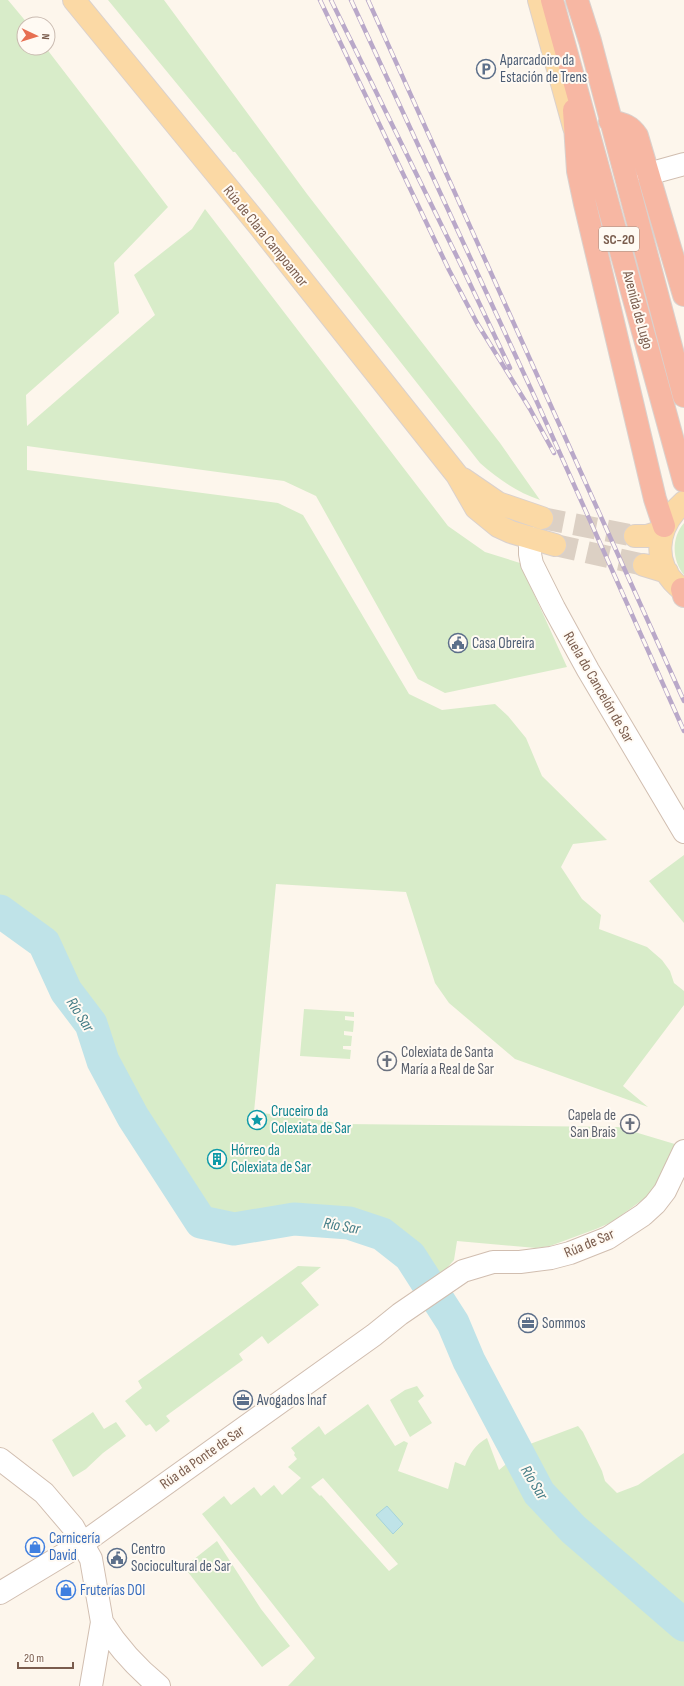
<svg xmlns="http://www.w3.org/2000/svg" width="684" height="1686" viewBox="0 0 684 1686" font-family="'Sofia Sans Condensed',sans-serif">
<style>
.green{fill:#d8ecc9;fill-rule:evenodd}
.water{fill:#bfe3e8;stroke:#a5d3da}
.lines{fill:none;stroke-linecap:round;stroke-linejoin:round}
.river{stroke:#bfe3e8;stroke-width:33}
.major-tunnel{stroke:#dcd0c4;stroke-width:22;stroke-dasharray:22 11;stroke-linecap:butt}
.minor-casing{stroke:#d1beb0;stroke-width:24}
.major-casing{stroke:#dad1cd;stroke-width:24}
.highway-casing{stroke:#dad1cd;stroke-width:24}
.minor{stroke:#fff;stroke-width:22}
.major{stroke:#fbd9a5;stroke-width:22}
.highway{stroke:#f7b7a3;stroke-width:22}
.rail-casing{stroke:#b9a8c9;stroke-width:4.5}
.rail{stroke:#fffaf3;stroke-width:3;stroke-dasharray:9;stroke-linecap:butt}
.labels{text-anchor:middle;stroke-width:4;stroke-linejoin:round;paint-order:stroke}
.shield{fill:#fffaf3;stroke:#a28b7f;stroke-width:1}
.shield-label{font-size:14px;font-weight:bold;fill:#7a5c4d}
.service-label{font-size:15px;fill:#4e5e75;stroke:#fffaf3;text-anchor:start}
.street-label{font-size:15px;fill:#7a5c4d;stroke:#fffaf3}
.worship-label{font-size:15px;fill:#5b616d;stroke:#fffaf3;text-anchor:start}
.culture-label{font-size:15px;fill:#0d838f;stroke:#fffaf3;text-anchor:start}
.shop-label{font-size:15px;fill:#366cbe;stroke:#fffaf3;text-anchor:start}
.water-label{font-size:16px;font-style:italic;fill:#437c86;stroke:#fffaf3}
</style>
<rect width="100%" height="100%" fill="#fdf6ec"/>
<!-- green -->
<path class="green" d="M0,0h8l20,24h-4v24h22l122,159 -54,56 5,50 -93,82 1,31 128,-111 -21,-40 58,-46 13,-20 243,317 37,26 35,11 47,104 -122,26 -27,-14 -102,-183 -32,-15 -257,-35v24l251,33 25,12 106,179 33,16 53,-6 13,12 18,22 16,38 65,64 -34,4 -12,23 21,32 19,16 -2,14 48,18 15,13 8,11 4,12 10,8v14l-61,81 25,21 -133,-48 -66,-56 -14,-20 -29,-91 -130,-8 -22,228 65,8 25,4 274,3 60,18 -24,43 -9,10 -33,24 -16,7 -46,17 -14,2 -79,-7 -3,19 -15,17 -7,-12 -47,-39 -36,-8 -58,-4 -58,10 -31,-7 -23,-35 -24,-42 -17,-24 -29,-57 -11,-35 -26,-34 -22,-52 -50,-33z
M108,0h56l143,194 193,249 40,57c-23,-8 -42,-21 -60,-37l-245,-311h-2z
M684,523v52c-12,-15 -13,-37 0,-52z
M684,855v68l-35,-42z
M304,1009l50,3v5l-9,-1v4l9,1 -1,11 -9,-1v4l8,1 -1,10h-8v3l8,1 -1,9 -50,-3z
M298,1266l23,1 -20,16 18,22 -51,39 -6,-8 -23,18 4,6 -77,56 4,5 -14,11 -6,-8 -4,2 -21,-25 17,-13 -4,-7z
M417,1386l7,10 -6,5 14,22 -22,14 -20,-37 15,-10z
M368,1404l27,42 9,-5 4,2 -10,28 50,18 7,-27 10,4c5,-13 10,-21 22,-28l12,32 31,-26 48,-18 5,6 19,39 3,10 12,12 21,-8 46,-32v233h-396l27,-28 -113,-144 22,-18 7,9 23,-18 7,9 13,-11 8,10 19,-17 -13,-11 9,-8 -3,-4 1,-2 -4,-5 28,-22 6,9zM323,1478l75,86 -9,7 -68,-76 -1,1 -9,-9z
M93,1412l11,17 12,-7 10,14 -23,17 -17,16 -13,8 -21,-37z
M217,1541l44,68 29,37 -28,21 -78,-100z"/>
<!-- water -->
<path class="water" d="M387,1506l16,18 -10,10 -17,-19z"/>
<g class="lines">
<!-- river -->
<path class="river" d="M0,911l44,32 22,48 25,33 12,37 30,56 68,105 33,7 60,-10 55,4 33,11 28,22 43,67 16,38 70,132 34,36 111,96"/>
<!-- major-tunnel -->
<path class="major-tunnel" d="M542,518l93,18
M555,545l89,20"/>
<defs>
<path id="minor" d="M648,174l36,-10
M530,538v16l2,10 22,44 34,62 96,162
M0,1459l44,34 29,34 18,32 11,63 -11,64
M0,1593l83,-50 291,-208 26,-21 63,-43 30,-9h27l31,-4 19,-5 38,-15 35,-23 12,-11 10,-13 19,-40
M102,1622c15,24 35,46 57,64"/>
<path id="major" d="M74,0l186,227 197,248 19,33 22,18 13,6 44,13
M539,0l35,127
M463,479l35,24 44,15
M684,502c-29,25 -34,65 0,89
M635,536h12l16,-5
M644,565l23,7"/>
<path id="highway" d="M552,0l132,481
M577,0l13,41 94,355
M574,110l4,61 7,33 70,295 9,27
M610,121c13,3 20,4 27,15l47,159
M682,589l2,7"/>
</defs>
<!-- minor casing -->
<use href="#minor" class="minor-casing"/>
<!-- major casing -->
<use href="#major" class="major-casing"/>
<!-- highway casing -->
<use href="#highway" class="highway-casing"/>
<!-- minor -->
<use href="#minor" class="minor"/>
<!-- major -->
<use href="#major" class="major"/>
<!-- highway -->
<use href="#highway" class="highway"/>
<defs>
<path id="rail" d="M320,0l129,270 28,53 53,86 24,44
M331,0l131,267 48,101
M351,0l186,402 147,329
M368,0l316,701"/>
</defs>
<!-- rail casing -->
<use href="#rail" class="rail-casing"/>
<!-- rail -->
<use href="#rail" class="rail"/>
</g>
<!-- icons -->
<defs>
<symbol id="parking-ring" viewBox="-11 -11 22 22"><circle r="9.5" fill="#fffaf3" stroke="#5c6f8a" stroke-width="1.5"/><path d="M-3.5-5.5H1a3.5 3.5 0 0 1 0 7H-1V5.5H-3.5ZM-1-3.4V-.6H.8a1.4 1.4 0 0 0 0-2.8Z" fill="#5c6f8a"/></symbol>
<symbol id="civic-ring" viewBox="-11 -11 22 22"><circle r="9.5" fill="#fffaf3" stroke="#5c6f8a" stroke-width="1.5"/><path d="M-.6-6.5H3V-4.5H.6V-3L4-1V1h2V6H-6V1h2V-1L-.6-3ZM-1.2 2.5V6h2.4V2.5Z" fill="#5c6f8a"/></symbol>
<symbol id="church-ring" viewBox="-11 -11 22 22"><circle r="9.5" fill="#fffaf3" stroke="#6b7280" stroke-width="1.5"/><path d="M-1.2-6h2.4v3.5h3.3v2.4h-3.3V6h-2.4V-.1h-3.3v-2.4h3.3Z" fill="#6b7280"/></symbol>
<symbol id="sight-ring" viewBox="-11 -11 22 22"><circle r="9.5" fill="#fffaf3" stroke="#0f9aa8" stroke-width="1.5"/><path d="M0-6L1.8-2.2L6-1.7L2.9 1.2L3.7 5.4L0 3.3L-3.7 5.4L-2.9 1.2L-6-1.7L-1.8-2.2Z" fill="#0f9aa8"/></symbol>
<symbol id="building-ring" viewBox="-11 -11 22 22"><circle r="9.5" fill="#fffaf3" stroke="#0f9aa8" stroke-width="1.5"/><path d="M-4-6H4V6H1V3H-1V6H-4ZM-2.5-4.3h1.7v1.8h-1.7ZM.8-4.3h1.7v1.8H.8ZM-2.5-1h1.7V.8h-1.7ZM.8-1h1.7V.8H.8Z" fill="#0f9aa8"/></symbol>
<symbol id="office-ring" viewBox="-11 -11 22 22"><circle r="9.5" fill="#fffaf3" stroke="#5c6f8a" stroke-width="1.5"/><path d="M-6-3h4V-5.5h4V-3h4V5H-6ZM-1-4.5V-3h2v-1.5ZM-6 0V1H6V0Z" fill="#5c6f8a"/></symbol>
<symbol id="shop-ring" viewBox="-11 -11 22 22"><circle r="9.5" fill="#fffaf3" stroke="#3f7fe0" stroke-width="1.5"/><path d="M-5-2.5h2.3a2.7 3.5 0 0 1 5.4 0H5L5.5 6h-11ZM-1.5-2.5h3a1.5 2.3 0 0 0-3 0Z" fill="#3f7fe0"/></symbol>
</defs>
<g fill-rule="evenodd">
<use href="#parking-ring" x="475" y="58" width="22" height="22"/>
<use href="#civic-ring" x="447" y="632" width="22" height="22"/>
<use href="#church-ring" x="376" y="1050" width="22" height="22"/>
<use href="#sight-ring" x="246" y="1109" width="22" height="22"/>
<use href="#church-ring" x="619" y="1113" width="22" height="22"/>
<use href="#building-ring" x="206" y="1148" width="22" height="22"/>
<use href="#office-ring" x="517" y="1312" width="22" height="22"/>
<use href="#office-ring" x="232" y="1389" width="22" height="22"/>
<use href="#shop-ring" x="24" y="1536" width="22" height="22"/>
<use href="#civic-ring" x="106" y="1547" width="22" height="22"/>
<use href="#shop-ring" x="55" y="1579" width="22" height="22"/>
</g>
<g class="labels">
<!-- shield labels -->
<rect class="shield" x="599" y="227" width="40" height="24" rx="3"/>
<g class="shield-label">
<text x="619" y="244">SC-20</text>
</g>
<!-- service labels -->
<g class="service-label">
<text x="500" y="65">Aparcadoiro da<tspan x="500" dy="17">Estación de Trens</tspan></text>
<text x="472" y="648">Casa Obreira</text>
<text x="542" y="1328">Sommos</text>
<text x="257" y="1405">Avogados Inaf</text>
<text x="131" y="1554">Centro<tspan x="131" dy="17">Sociocultural de Sar</tspan></text>
</g>
<!-- street labels -->
<g class="street-label">
<text transform="translate(266 236) rotate(51)" y="5">Rúa de Clara Campoamor</text>
<text transform="translate(638 310) rotate(75)" y="5">Avenida de Lugo</text>
<text transform="translate(599 687) rotate(60)" y="5">Ruela do Cancelón de Sar</text>
<text transform="translate(589 1243) rotate(-23)" y="5">Rúa de Sar</text>
<text transform="translate(202 1457) rotate(-35)" y="5">Rúa da Ponte de Sar</text>
</g>
<!-- worship labels -->
<g class="worship-label">
<text x="401" y="1057">Colexiata de Santa<tspan x="401" dy="17">María a Real de Sar</tspan></text>
<text x="616" y="1120" text-anchor="end">Capela de<tspan x="616" dy="17">San Brais</tspan></text>
</g>
<!-- culture labels -->
<g class="culture-label">
<text x="271" y="1116">Cruceiro da<tspan x="271" dy="17">Colexiata de Sar</tspan></text>
<text x="231" y="1155">Hórreo da<tspan x="231" dy="17">Colexiata de Sar</tspan></text>
</g>
<!-- shop labels -->
<g class="shop-label">
<text x="49" y="1543">Carnicería<tspan x="49" dy="17">David</tspan></text>
<text x="80" y="1595">Fruterías DOI</text>
</g>
<!-- water labels -->
<g class="water-label">
<text transform="translate(81 1014) rotate(57)" y="6">Río Sar</text>
<text transform="translate(342 1225) rotate(10)" y="6">Río Sar</text>
<text transform="translate(535 1482) rotate(58)" y="6">Río Sar</text>
</g>
</g>
<!-- north arrow -->
<g transform="translate(36 36) rotate(94)"><circle r="19" fill="#fffaf3" stroke="#cabbb1"/>
<path d="M0-3L7 15L0 10L-7 15Z" fill="#e76f51"/>
<text y="-6" font-size="11" font-weight="bold" text-anchor="middle" fill="#7a5c4d">N</text>
</g>
<!-- scale -->
<path d="M18 1662v6h55v-6" fill="none" stroke="#7a5c4d" stroke-width="2"/>
<text x="24" y="1662" font-size="12" fill="#7a5c4d" stroke="#fffaf3" stroke-width="3" paint-order="stroke">20 m</text>
</svg>
